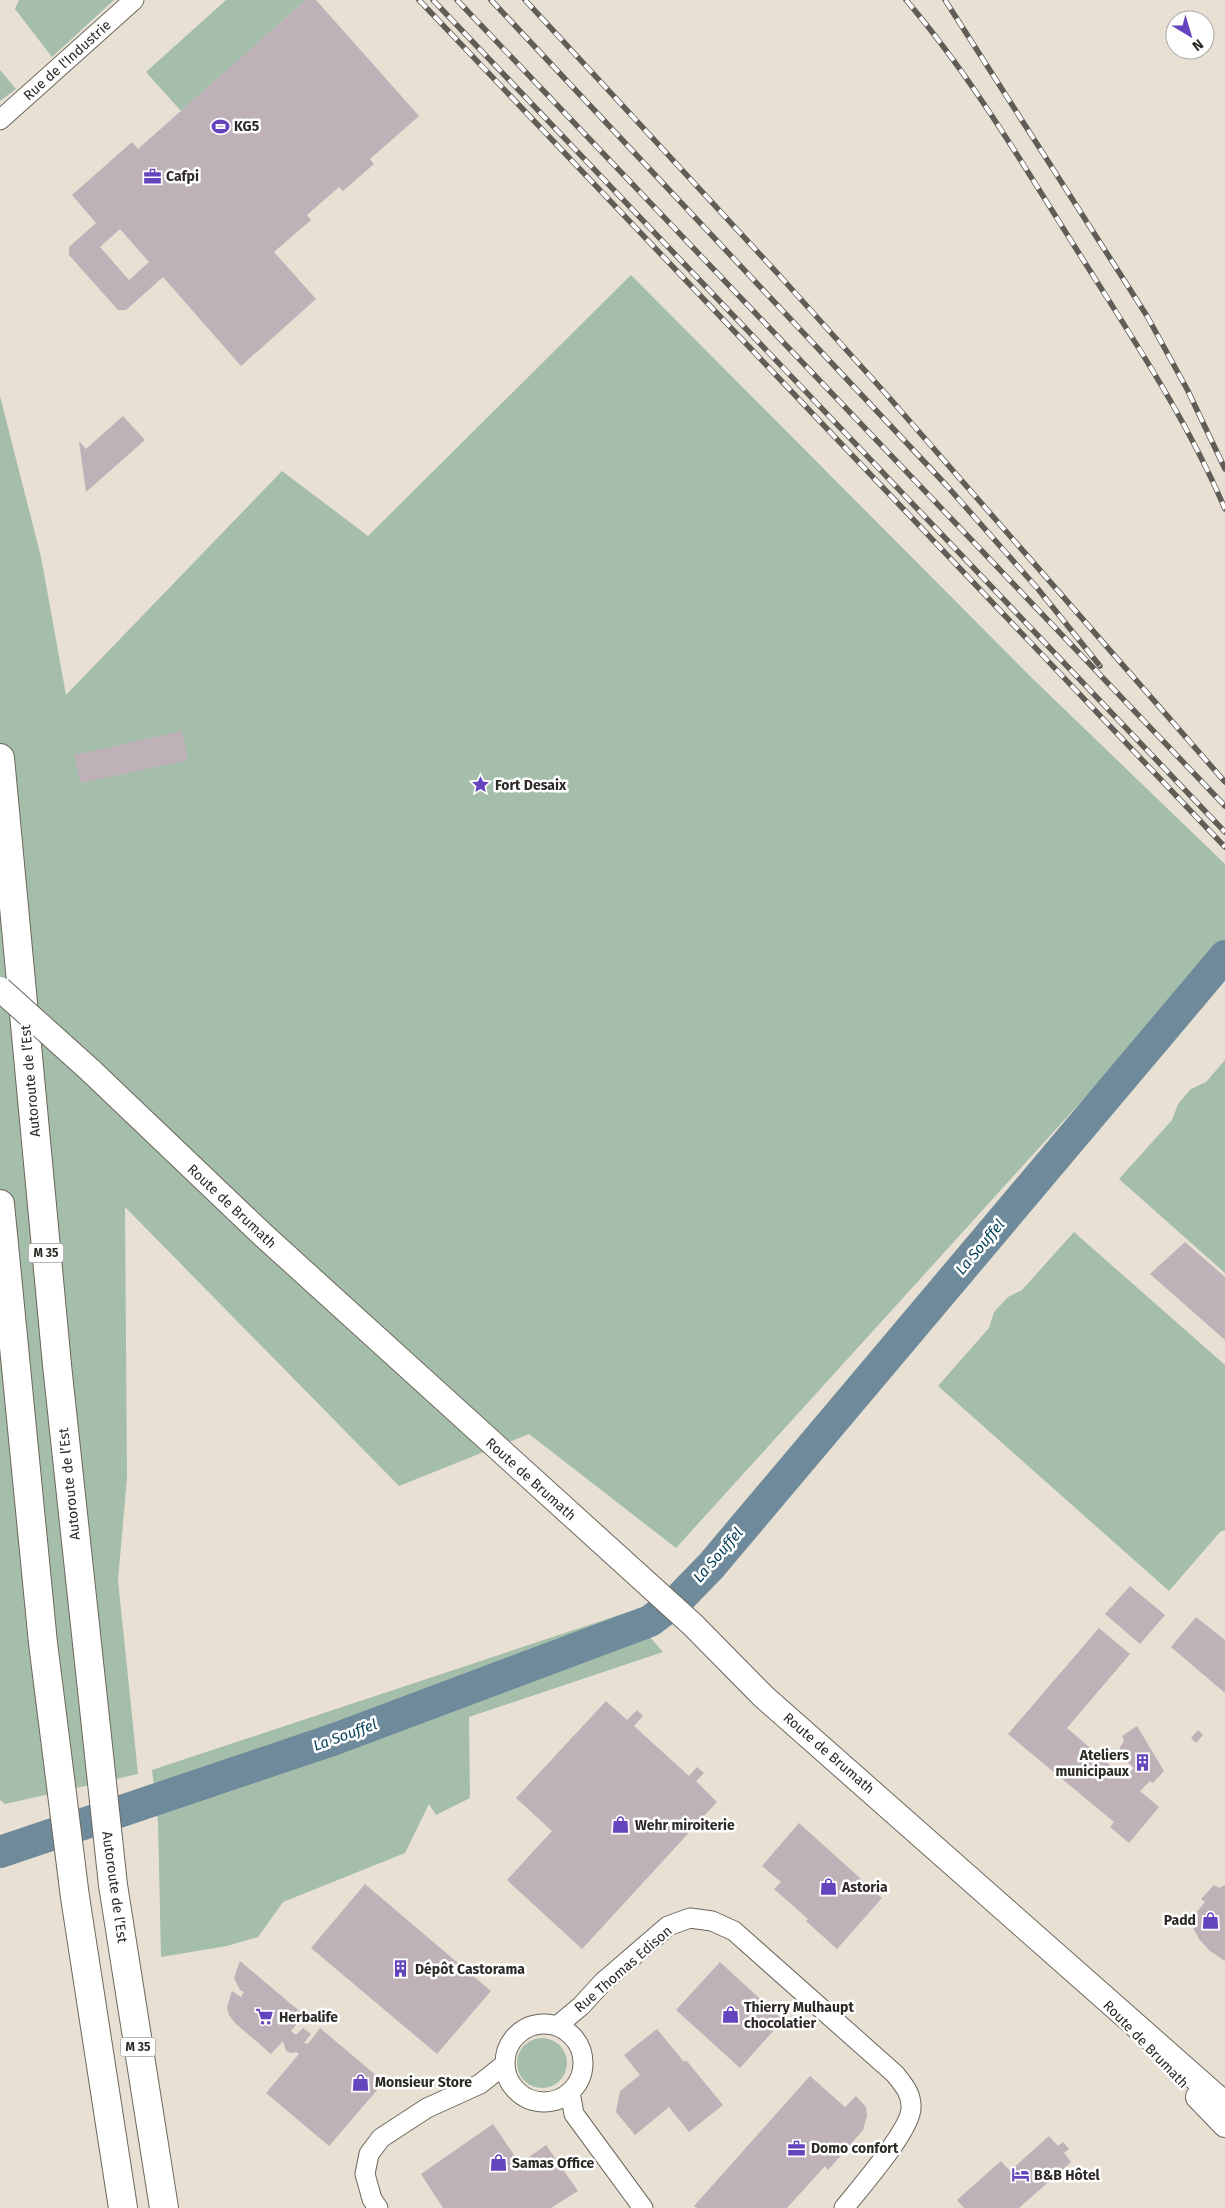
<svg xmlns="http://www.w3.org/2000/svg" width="1225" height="2208" viewBox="0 0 1225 2208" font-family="'Fira Sans',sans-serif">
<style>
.green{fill:#a5beab}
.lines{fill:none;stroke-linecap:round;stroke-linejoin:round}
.river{stroke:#6f8b9b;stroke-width:32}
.building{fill:#bfb1b8;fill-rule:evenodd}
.minor-casing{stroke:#6c675b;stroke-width:21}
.major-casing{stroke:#6c675b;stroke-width:26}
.highway-casing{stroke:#6c675b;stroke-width:30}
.minor{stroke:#fff;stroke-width:19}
.major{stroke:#fff;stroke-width:24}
.highway{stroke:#fff;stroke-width:28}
.rail-casing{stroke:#605c56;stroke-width:5.5}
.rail{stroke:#fff;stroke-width:4;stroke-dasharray:11;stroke-linecap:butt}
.major-bridge-casing{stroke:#6c675b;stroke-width:26;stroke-linecap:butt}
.major-bridge{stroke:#fff;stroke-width:24}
.labels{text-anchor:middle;stroke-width:5;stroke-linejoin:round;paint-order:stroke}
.shield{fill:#fff;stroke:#6c6a67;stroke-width:1}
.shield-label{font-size:12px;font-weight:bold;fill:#2d2a26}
.street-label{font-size:14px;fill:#2d2a26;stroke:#fff}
.poi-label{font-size:14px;font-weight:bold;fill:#2d2a26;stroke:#fff;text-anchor:start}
.water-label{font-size:15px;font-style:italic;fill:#07415b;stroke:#fff}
</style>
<rect width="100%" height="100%" fill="#e7e0d3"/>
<!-- green -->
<path class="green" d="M19,0h95l-62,57 -37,-48z
M226,0h80l-125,111 -35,-39z
M0,70l16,19 -16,12z
M631,275l402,404 192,185v79l-549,605 -147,-114 -130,52 -274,-279 2,271 -9,102 20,194 -133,30 -5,-4v-1404l41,161 25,138 216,-224 86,65z
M1225,1060v213l-106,-94 53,-59 6,-16 13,-15 15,-7z
M1074,1232l151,133v165l-5,2 -51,59 -231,-205 51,-58 5,-16 14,-15 14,-7z
M628,1612l35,40 -194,65 1,81 -34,17 -7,-11 -24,49 -122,49 -25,35 -31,9 -66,11 -3,-135 -6,-52z
M517 2063a25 25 0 1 1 50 0a25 25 0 1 1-50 0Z"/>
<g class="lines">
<!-- river -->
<path class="river" d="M0,1852l335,-113 315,-118 28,-21 33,-34 514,-610"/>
</g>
<!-- building -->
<path class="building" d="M306,0h10l103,116 -49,43 4,5 -31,27 -4,-4 -32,28 4,5 -37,32 42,47 -75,67 -78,-89 -37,33h-8l-49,-55v-8l27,-24 -24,-28 60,-53 6,7zM120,229l29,33 -20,18 -29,-33z
M123,416l22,24 -59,52 -7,-51 7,8z
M182,731l6,29 -107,23 -7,-28z
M1185,1242l40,35v63l-75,-66z
M1130,1586l35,29 -25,29 -35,-30z
M1196,1617l29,23v53l-54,-46z
M1099,1628l31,26 -63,74 58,50 9,-10 -12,-11 -3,-4 1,-6 4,-6 -2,-5 15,-10 27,45 -11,12 -3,-2 -10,10 19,16 -30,36 -19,-16 4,-5 -106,-88z
M606,1701l21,19 10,-10 6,6 -9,10 55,50 8,-9 7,6 -8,8 21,21 -14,15 2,2 -6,7 -2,-2 -115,125 -75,-69 45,-49 -36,-33z
M1198,1730l5,5 -7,8 -5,-5z
M799,1823l83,75 -45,51 -31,-28 2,-2 -34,-30 7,-7 -19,-16z
M365,1884l126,107 -54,63 -126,-106z
M1214,1885l5,3 6,-3v76l-15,-10 -11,-12 -7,-13 4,-13 9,-11 -4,-3z
M240,1961l64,54 -13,16 5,4 7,-7 8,6 -7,9 4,1 12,-16 64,54 -55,64 -63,-53 33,-39 -3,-2 -5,1 -5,-2 -3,-10 -12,13 -36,-31 -6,-8 -2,-8 5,-16 9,6 3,-5 -4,-2 -6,-12z
M720,1962l63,58 -43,48 -64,-58z
M657,2029l27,33 2,-2 37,45 -34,27 -20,-25 -34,28 -19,-23 4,-21 20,-16 -16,-20z
M810,2076l35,31 11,-11 10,11 1,9 -4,14 -35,40 -3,-4 -38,42h-90l-3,-2z
M493,2124l28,41 7,-4 -2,-2 20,-14 32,46 -27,17h-108l-22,-34z
M1049,2136l9,10 5,-4 6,7 -5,4 7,9 -52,46h-55l-7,-8 44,-39 9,10z"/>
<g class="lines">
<defs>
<path id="minor" d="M0,120l134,-120
M505 2063a39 39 0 1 1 78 0a39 39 0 1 1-78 0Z
M557,2026l24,-20 22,-24 65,-56 22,-8 22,3 22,10 161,143c8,10 17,20 16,34 0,22 -52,81 -67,100
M570,2092l4,22 69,94
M378,2208l-6,-9 -7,-25 4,-20 12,-16 46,-30 53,-24 25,-20"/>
<path id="major" d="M90,1070l173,165 430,390 71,72 461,407
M1198,2097l27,28"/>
<path id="highway" d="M0,758l57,607 56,520 51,323
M0,1204l43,439 32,254 48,311"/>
</defs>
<!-- minor casing -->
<use href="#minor" class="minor-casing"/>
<!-- major casing -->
<use href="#major" class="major-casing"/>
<!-- highway casing -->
<use href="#highway" class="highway-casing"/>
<!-- minor -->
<use href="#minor" class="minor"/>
<!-- major -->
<use href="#major" class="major"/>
<!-- highway -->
<use href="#highway" class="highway"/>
<defs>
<path id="rail" d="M419,0l806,847
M433,0l792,832
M457,0l768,806
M491,0l456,486 91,103 62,77
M525,0l254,275 107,119 339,388
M906,0c65,76 116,163 169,247 54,86 110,168 150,262
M945,0l202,316 41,75 37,78"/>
</defs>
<!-- rail casing -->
<use href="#rail" class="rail-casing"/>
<!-- rail -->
<use href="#rail" class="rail"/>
<defs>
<path id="major-bridge" d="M0,989l90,81"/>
</defs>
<!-- major-bridge casing -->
<use href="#major-bridge" class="major-bridge-casing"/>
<!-- major-bridge -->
<use href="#major-bridge" class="major-bridge"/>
</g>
<!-- icons -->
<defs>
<symbol id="stadium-bare" viewBox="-9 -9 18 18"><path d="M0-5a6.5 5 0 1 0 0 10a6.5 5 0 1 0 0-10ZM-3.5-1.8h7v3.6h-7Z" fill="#6545be" stroke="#fff" stroke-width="2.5" paint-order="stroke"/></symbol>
<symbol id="office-bare" viewBox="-9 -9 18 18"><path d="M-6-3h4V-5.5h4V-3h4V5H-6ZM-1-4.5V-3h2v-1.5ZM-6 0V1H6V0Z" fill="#6545be" stroke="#fff" stroke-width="2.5" paint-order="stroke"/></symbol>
<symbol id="sight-bare" viewBox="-9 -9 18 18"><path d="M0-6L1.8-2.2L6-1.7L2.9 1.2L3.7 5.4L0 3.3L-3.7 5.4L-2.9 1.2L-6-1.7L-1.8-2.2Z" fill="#6545be" stroke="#fff" stroke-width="2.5" paint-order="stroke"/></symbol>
<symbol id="building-bare" viewBox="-9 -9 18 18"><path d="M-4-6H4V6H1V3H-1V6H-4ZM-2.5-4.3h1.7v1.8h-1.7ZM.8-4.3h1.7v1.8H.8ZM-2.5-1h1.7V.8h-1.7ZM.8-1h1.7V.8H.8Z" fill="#6545be" stroke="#fff" stroke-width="2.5" paint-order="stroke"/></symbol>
<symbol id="shop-bare" viewBox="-9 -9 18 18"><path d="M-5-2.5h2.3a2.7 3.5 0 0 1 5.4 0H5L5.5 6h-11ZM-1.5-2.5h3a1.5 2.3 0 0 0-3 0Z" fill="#6545be" stroke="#fff" stroke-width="2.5" paint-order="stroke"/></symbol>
<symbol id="supermarket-bare" viewBox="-9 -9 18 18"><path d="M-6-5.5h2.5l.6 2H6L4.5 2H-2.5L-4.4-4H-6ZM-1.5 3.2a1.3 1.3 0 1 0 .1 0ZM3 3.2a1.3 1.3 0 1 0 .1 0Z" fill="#6545be" stroke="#fff" stroke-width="2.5" paint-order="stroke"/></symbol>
<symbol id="hotel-bare" viewBox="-9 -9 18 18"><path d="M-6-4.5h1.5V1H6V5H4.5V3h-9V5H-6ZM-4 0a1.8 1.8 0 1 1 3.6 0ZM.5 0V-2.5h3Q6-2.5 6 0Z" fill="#6545be" stroke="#fff" stroke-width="2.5" paint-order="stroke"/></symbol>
</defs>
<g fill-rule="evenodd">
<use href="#stadium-bare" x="208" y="114" width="25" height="25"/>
<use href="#office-bare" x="140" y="164" width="25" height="25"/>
<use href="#sight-bare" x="468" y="772" width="25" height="25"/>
<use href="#building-bare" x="1130" y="1750" width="25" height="25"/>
<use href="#shop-bare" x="608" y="1812" width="25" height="25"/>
<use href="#shop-bare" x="816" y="1874" width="25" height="25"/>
<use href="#shop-bare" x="1198" y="1908" width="25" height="25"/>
<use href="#building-bare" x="388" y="1956" width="25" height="25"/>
<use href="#shop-bare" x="718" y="2002" width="25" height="25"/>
<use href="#supermarket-bare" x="252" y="2004" width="25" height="25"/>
<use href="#shop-bare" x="348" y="2070" width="25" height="25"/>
<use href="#office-bare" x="784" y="2136" width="25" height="25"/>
<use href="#shop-bare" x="486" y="2150" width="25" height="25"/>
<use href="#hotel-bare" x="1008" y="2162" width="25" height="25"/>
</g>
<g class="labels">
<!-- shield labels -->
<g class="shield">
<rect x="28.5" y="1243.5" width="35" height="19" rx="4"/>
<rect x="120.5" y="2037.5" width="35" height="19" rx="4"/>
</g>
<g class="shield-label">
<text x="46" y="1257">M 35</text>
<text x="138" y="2051">M 35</text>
</g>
<!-- street labels -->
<g class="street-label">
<text transform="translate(67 60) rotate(-42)" y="5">Rue de l'Industrie</text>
<text transform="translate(30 1081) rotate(-95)" y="5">Autoroute de l’Est</text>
<text transform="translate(232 1206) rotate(43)" y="5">Route de Brumath</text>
<text transform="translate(531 1479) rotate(42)" y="5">Route de Brumath</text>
<text transform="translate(69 1484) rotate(-96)" y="5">Autoroute de l’Est</text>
<text transform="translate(829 1753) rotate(41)" y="5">Route de Brumath</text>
<text transform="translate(115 1887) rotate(82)" y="5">Autoroute de l’Est</text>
<text transform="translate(623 1969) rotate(-41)" y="5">Rue Thomas Edison</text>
<text transform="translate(1146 2044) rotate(46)" y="5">Route de Brumath</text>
</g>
<!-- poi labels -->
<g class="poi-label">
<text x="234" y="131">KG5</text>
<text x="166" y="181">Cafpi</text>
<text x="495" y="790">Fort Desaix</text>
<text x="1129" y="1760" text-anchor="end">Ateliers<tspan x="1129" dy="16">municipaux</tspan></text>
<text x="635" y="1830">Wehr miroiterie</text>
<text x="842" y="1892">Astoria</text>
<text x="1196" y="1925" text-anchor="end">Padd</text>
<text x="415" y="1974">Dépôt Castorama</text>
<text x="744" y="2012">Thierry Mulhaupt<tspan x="744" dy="16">chocolatier</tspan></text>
<text x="279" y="2022">Herbalife</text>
<text x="375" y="2087">Monsieur Store</text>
<text x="811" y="2153">Domo confort</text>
<text x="512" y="2168">Samas Office</text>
<text x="1034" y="2180">B&amp;B Hôtel</text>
</g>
<!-- water labels -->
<g class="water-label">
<text transform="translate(980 1247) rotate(-50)" y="5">La Souffel</text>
<text transform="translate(718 1555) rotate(-49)" y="5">La Souffel</text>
<text transform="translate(345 1735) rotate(-20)" y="5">La Souffel</text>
</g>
</g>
<!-- north arrow -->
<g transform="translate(1190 35) rotate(142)"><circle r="24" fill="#ffffff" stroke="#abaaa8"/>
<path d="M0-4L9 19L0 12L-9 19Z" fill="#6545be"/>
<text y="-8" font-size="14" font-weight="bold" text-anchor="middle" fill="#2d2a26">N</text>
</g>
</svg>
